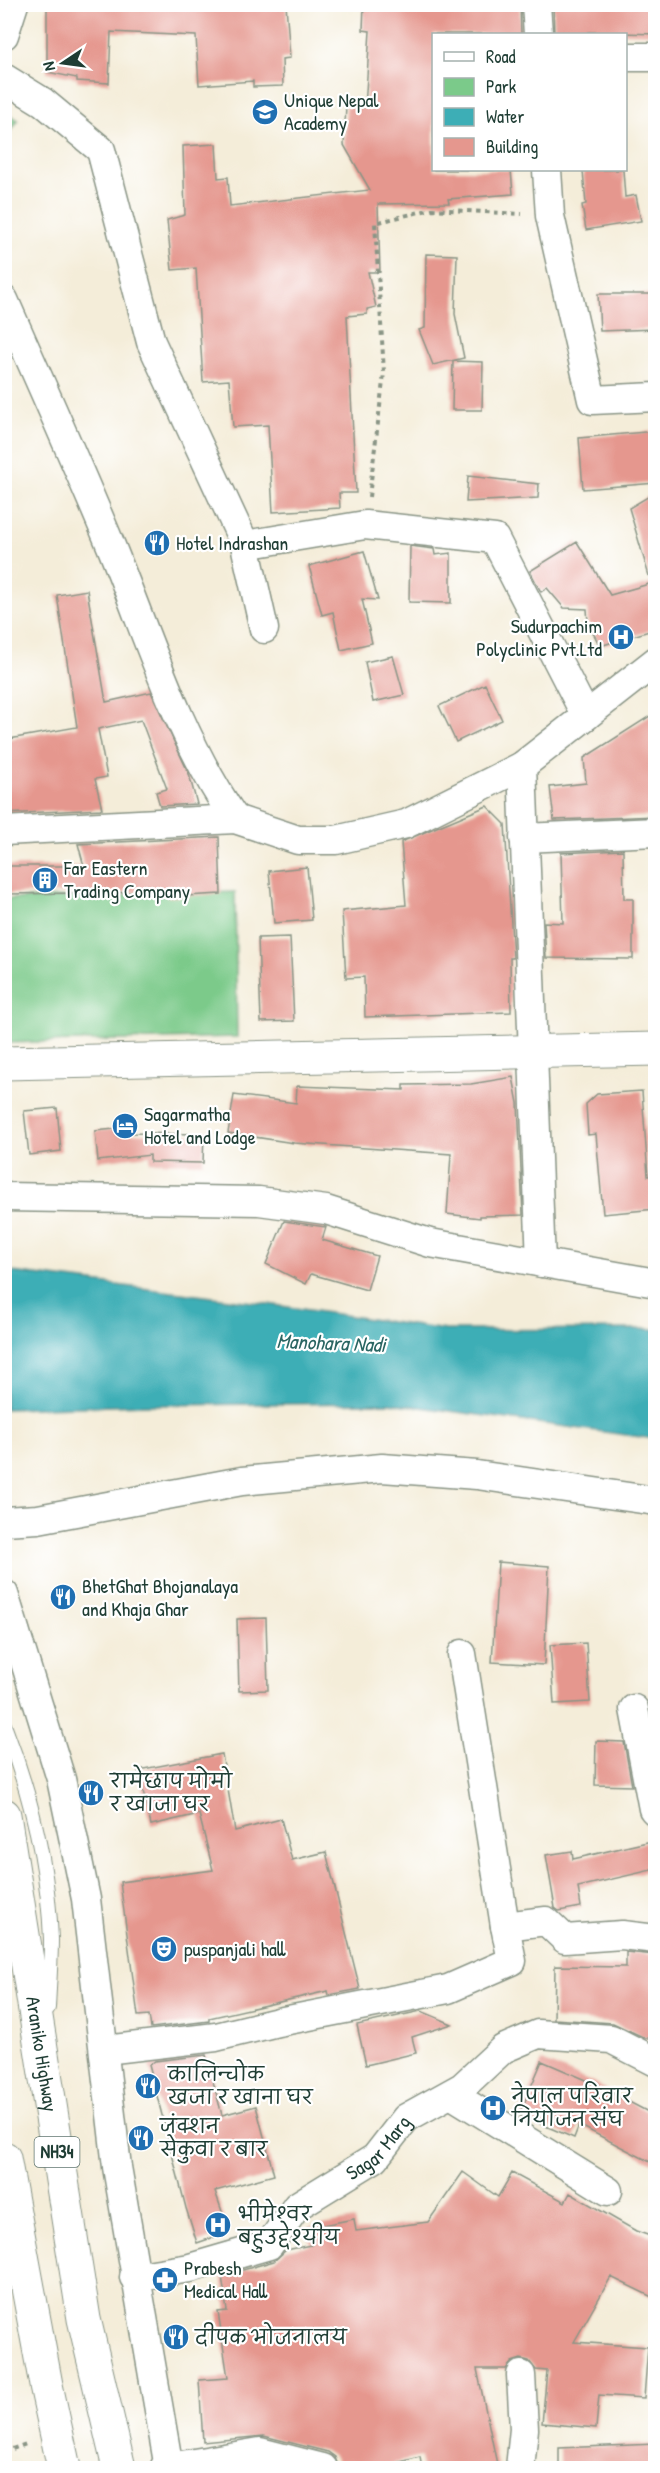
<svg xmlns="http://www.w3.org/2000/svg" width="660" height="2473" viewBox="0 0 660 2473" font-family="'Patrick Hand','Playpen Sans Deva',sans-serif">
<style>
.green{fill:#7bca8a;stroke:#4d845f;stroke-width:1.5}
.water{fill:#3daeb6;stroke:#2e7675;stroke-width:1.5}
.building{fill:#e5978e}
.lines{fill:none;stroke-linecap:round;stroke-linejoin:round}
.lane-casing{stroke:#8a9586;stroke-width:16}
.street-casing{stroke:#8a9586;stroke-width:31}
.secondary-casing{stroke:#8a9586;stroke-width:35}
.highway-casing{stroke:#8a9586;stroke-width:35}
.path{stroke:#8a9586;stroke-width:4;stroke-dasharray:4.5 4.5;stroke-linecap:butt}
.lane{stroke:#fff;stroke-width:14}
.street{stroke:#fff;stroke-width:28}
.secondary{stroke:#fff;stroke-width:33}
.highway{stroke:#fff;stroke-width:33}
.labels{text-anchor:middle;stroke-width:4.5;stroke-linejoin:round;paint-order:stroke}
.shield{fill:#fff;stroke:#627771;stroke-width:1.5}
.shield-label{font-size:18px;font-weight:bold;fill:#1f3d34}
.poi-label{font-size:20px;fill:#1f3d34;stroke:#fff;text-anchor:start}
.street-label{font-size:20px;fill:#1f3d34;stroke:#fff}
.water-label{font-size:21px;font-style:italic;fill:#2a6562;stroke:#fff}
</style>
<rect width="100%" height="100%" fill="#fff"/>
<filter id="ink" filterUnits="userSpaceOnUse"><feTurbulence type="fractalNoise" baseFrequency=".0167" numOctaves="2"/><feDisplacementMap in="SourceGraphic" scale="12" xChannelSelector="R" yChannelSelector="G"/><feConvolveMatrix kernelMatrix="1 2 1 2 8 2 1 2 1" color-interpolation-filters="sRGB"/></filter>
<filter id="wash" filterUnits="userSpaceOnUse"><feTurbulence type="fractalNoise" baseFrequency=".008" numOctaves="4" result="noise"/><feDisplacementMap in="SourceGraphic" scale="24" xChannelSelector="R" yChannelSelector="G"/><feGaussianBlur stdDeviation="1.35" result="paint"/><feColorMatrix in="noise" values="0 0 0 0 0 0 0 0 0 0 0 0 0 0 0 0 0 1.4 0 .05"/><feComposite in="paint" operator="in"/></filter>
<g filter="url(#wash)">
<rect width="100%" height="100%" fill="#f4edd9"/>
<!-- green -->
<path class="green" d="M5,111l13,9 -13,21z
M235,892l2,145 -232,6 -1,-144z"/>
<!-- water -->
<path class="water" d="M4,1271l257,32 185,27 209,-1v110l-265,-36 -243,2 -142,4z"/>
<g id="blocks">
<!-- building -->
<path class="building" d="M47,4h239l4,54 -8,1 1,27 -30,1v-6l-54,4 -3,-49 -85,-4 -2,51 -32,-2v-3l-30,-6z
M364,4h156l1,30h-87v136h77l2,24 -65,5 1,4 -71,1 2,68h-12l8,35 -9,2v5l-20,2 9,177h-17l1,15 -67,4 -5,-87 -35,2 -4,-47 -26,2 -7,-114 -24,2 -5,-50 18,-5 -2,-69 33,-2 2,34 10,-1 2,29 140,-16 -26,-45 2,-40 19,2 5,-76 -7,-1z
M553,4h103v30l-68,-2v2h-34z
M595,170h28l2,27 11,-2 5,26 -55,9 -4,-25 4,-1 -3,-33z
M426,254l31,1 -2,59 9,44 -31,7 -14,-35 6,-2z
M598,294h58v35l-56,2z
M453,361l30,1 -1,48h-30z
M656,431v52l-73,6 -4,-51z
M468,476l71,8 -1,14 -72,4z
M656,492v83l-7,1 -20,-68z
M577,542l33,53 46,-13v47l-56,17 -12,-23 -1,-14 -23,-1 -17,-20 -6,4 -11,-21z
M410,546l24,3 1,6 16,-2v50l-42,-1z
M364,551l14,49 -16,-1 10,44 -31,7 -8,-38 -11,3 -13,-49z
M87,590l19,112 45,-10 38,82 8,30 -37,2 -4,-14 11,-3 -26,-69 -43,9 9,48 -12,2 7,30 -98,5v-74l73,-13 -20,-132z
M393,656l11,39 -31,7 -8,-40z
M485,684l17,36 -46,22 -17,-36z
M656,712v104l-102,4 -4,-33 36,-4 -2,-25z
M487,806l18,18 8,134h-3l1,54 -146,5 -1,-40 -18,1 -4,-67 64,-6 -5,-63z
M219,837l2,57 -53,3 -1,-5 -163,2v-28h80l-6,-22z
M623,850l1,49h9v60l-87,-1 -2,-36 19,1 -2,-70z
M307,867l5,53 -38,3 -5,-52z
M290,937l4,84 -33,1 -3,-84z
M513,1077l5,26 5,112 -43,1v2l-33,-4 4,-60 -157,-11 -66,-10 6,-38 62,8 1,-17 107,4v-5l67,-1z
M642,1091l6,85h8v33l-53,5 -7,-80 -8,1 -2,-31 11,-10z
M57,1108l4,43 -32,4 -5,-44z
M125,1128v5l79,1 -1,29 -53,-1v-7l-52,6 -3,-30z
M284,1221l42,6 -4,13 55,16 -10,34 -56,-16 -5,10 -40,-20z
M498,1562l51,4 -5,99 -52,-3z
M266,1618l2,72 -29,1 -2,-72z
M586,1643l4,59 -36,2 -4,-59z
M596,1741l28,1 8,44 -37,-1z
M222,1754l13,77 46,-12 11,41 34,-8 34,137 -31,6 -1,-4 -119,27v3l-58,7 -2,-13 -11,1 -18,-134 93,-12 -14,-56 -48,11 -13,-55z
M656,1840v29l-78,18 3,20 -22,4 -4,-3 -9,-53 26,-4 1,8z
M626,1952l29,3 1,83h-11l-32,-15 -59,-4 1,-53 71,1z
M421,2011l31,13 -40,13 4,16 -50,12 -9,-40z
M206,2055l16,60 34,-9 18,69 -59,16 14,41 -32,11 -11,-35 -37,-143 6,-4z
M542,2061l49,21 65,34v49l-77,-40 -5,13 -55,-23z
M463,2172l35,25 14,-24 53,29 5,-9 66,38 20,7v61l-45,-22 -37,65 74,5 -4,51 -45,-3 -3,33 -54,-5 5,-52 -11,-1 -7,-9 -8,-2 -9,3 -6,7h-29l21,100h-76l-2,-12 -47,12h-34l-4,-12 -7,-5 -64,-16 -61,6 -4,-62 29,-2 -10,-66 9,-1 -5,-35 52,-15 12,-11 25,-5 -4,-17 47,-9 2,12 72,-9z
M656,2444v25h-97v-21z"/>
</g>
</g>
<g filter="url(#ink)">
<use href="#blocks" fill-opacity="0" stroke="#8a9586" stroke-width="1.5"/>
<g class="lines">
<defs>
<path id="lane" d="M4,1725c27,69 44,141 47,214 0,23 -2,46 -3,69"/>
<g id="street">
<path d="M536,4l2,30"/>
<path d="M4,35l10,-31"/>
<path d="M626,57h30"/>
<path d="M4,78l39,24 58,48 50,192 94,203 120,-20 130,14 91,177"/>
<path d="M547,170l3,46 42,184 64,-3"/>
<path d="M4,300c36,82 73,164 107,246 38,93 67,190 124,273"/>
<path d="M245,545l19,84"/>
<path d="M522,766l19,497"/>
<path d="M4,831l231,-12 63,21h38l70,-16 116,-58 134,-105"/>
<path d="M524,838l132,-6"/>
<path d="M4,1197l255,4 67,9 104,33 226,40"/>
<path d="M4,1521l34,-2 204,-38 140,-13 95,7 179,26"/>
<path d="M4,1594l57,185 25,120 31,268 52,301"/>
<path d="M462,1654l43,272"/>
<path d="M634,1709l19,100 3,3"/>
<path d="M105,2050l111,-13 62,-15 170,-33 64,-28 -7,-35 41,-5 19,18 57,-4 34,4"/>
<path d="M451,2094l157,97"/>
<path id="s1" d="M134,2277l56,-9 79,-23 28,-39 78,-48 31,-40 56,-31 41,-38 35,-15 73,5 45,23"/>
<path d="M164,2468l96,-16 63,16"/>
<path d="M520,2468l4,-39 -3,-54"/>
</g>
<path id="secondary" d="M4,1063l652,-14"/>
<g id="highway">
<path id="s2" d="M4,1815l80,504 35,149"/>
<path d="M4,2158l42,227 18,83"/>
</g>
</defs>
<!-- lane casing -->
<use href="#lane" class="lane-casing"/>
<!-- street casing -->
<use href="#street" class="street-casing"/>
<!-- secondary casing -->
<use href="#secondary" class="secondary-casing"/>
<!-- highway casing -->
<use href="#highway" class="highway-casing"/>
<!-- path -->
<path class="path" d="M369,497l15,-124 -9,-150 57,-14 90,5
M4,2452l22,-8"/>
<!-- lane -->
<use href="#lane" class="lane"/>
<!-- street -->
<use href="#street" class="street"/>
<!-- secondary -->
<use href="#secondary" class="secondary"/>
<!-- highway -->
<use href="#highway" class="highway"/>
</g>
</g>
<!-- icons -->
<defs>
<symbol id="school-disc" viewBox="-11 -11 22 22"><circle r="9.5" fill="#1f6fb2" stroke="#fff"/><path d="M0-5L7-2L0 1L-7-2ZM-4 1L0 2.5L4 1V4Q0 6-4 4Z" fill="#fff"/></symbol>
<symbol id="restaurant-disc" viewBox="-11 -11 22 22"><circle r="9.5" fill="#1f6fb2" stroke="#fff"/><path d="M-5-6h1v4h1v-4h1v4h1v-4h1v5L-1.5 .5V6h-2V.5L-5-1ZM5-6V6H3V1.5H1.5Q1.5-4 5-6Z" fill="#fff"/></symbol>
<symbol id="hospital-disc" viewBox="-11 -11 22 22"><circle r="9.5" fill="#1f6fb2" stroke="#fff"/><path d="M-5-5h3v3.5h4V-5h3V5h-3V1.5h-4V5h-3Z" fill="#fff"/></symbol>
<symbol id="building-disc" viewBox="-11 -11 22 22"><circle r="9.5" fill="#1f6fb2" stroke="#fff"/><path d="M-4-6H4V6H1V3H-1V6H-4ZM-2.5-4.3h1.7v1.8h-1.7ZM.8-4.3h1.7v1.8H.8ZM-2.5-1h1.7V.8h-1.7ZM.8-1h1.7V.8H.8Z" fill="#fff"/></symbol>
<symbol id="hotel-disc" viewBox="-11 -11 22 22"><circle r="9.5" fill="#1f6fb2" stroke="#fff"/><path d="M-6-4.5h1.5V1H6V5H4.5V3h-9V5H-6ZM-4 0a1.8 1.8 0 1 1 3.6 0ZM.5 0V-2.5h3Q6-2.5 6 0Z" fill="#fff"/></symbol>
<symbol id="theatre-disc" viewBox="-11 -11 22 22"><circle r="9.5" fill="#1f6fb2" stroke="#fff"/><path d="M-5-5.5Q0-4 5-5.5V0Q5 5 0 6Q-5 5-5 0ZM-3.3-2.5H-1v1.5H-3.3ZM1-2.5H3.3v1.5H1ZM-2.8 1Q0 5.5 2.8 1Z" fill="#fff"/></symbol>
<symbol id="pharmacy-disc" viewBox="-11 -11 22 22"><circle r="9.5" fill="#1f6fb2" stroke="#fff"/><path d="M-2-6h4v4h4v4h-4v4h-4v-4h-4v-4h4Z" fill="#fff"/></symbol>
</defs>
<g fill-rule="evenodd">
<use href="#school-disc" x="250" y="97" width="30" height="30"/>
<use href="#restaurant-disc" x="142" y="528" width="30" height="30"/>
<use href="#hospital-disc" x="606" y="622" width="30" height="30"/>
<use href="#building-disc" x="30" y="865" width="30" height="30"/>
<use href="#hotel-disc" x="110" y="1111" width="30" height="30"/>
<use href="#restaurant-disc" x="48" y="1582" width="30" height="30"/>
<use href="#restaurant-disc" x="76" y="1778" width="30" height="30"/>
<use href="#theatre-disc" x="149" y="1934" width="30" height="30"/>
<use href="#restaurant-disc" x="133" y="2071" width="30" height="30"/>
<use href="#hospital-disc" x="478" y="2093" width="30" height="30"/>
<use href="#restaurant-disc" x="126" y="2123" width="30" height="30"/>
<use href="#hospital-disc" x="203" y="2210" width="30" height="30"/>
<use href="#pharmacy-disc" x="150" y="2265" width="30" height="30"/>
<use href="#restaurant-disc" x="161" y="2322" width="30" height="30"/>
</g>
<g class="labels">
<!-- shield labels -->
<rect class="shield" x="34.5" y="2137" width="45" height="30" rx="4.5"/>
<g class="shield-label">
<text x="57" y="2158">NH34</text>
</g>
<!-- poi labels -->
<g class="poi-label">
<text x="284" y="107">Unique Nepal<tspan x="284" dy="23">Academy</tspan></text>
<text x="176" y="550">Hotel Indrashan</text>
<text x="602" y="633" text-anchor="end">Sudurpachim<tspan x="602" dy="23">Polyclinic Pvt.Ltd</tspan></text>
<text x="64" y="875">Far Eastern<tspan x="64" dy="23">Trading Company</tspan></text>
<text x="144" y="1121">Sagarmatha<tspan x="144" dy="23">Hotel and Lodge</tspan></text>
<text x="82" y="1593">BhetGhat Bhojanalaya<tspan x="82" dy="23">and Khaja Ghar</tspan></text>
<text x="110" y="1788">रामेछाप मोमो<tspan x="110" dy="23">र खाजा घर</tspan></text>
<text x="184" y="1956">puspanjali hall</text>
<text x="168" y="2081">कालिन्चोक<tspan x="168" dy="23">खजा र खाना घर</tspan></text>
<text x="512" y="2103">नेपाल परिवार<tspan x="512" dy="23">नियोजन संघ</tspan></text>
<text x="160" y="2133">जंक्शन<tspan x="160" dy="23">सेकुवा र बार</tspan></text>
<text x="238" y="2221">भीमेश्वर<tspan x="238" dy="23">बहुउद्देश्यीय</tspan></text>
<text x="184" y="2275">Prabesh<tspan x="184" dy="23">Medical Hall</tspan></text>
<text x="195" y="2344">दीपक भोजनालय</text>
</g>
<!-- street labels -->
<g class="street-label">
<text dy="7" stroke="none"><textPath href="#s2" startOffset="242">Araniko Highway</textPath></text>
<text dy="7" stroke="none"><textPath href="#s1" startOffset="288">Sagar Marg</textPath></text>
</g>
<!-- water labels -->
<g class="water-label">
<text transform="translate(331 1343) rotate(2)" y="7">Manohara Nadi</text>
</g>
</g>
<!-- margin -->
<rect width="660" height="2473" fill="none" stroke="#fff" stroke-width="24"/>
<!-- legend -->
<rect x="432" y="33" width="195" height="138" fill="#ffffff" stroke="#a5b1ae" stroke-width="1.5"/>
<rect x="444" y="52" width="30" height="9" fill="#ffffff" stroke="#a5b1ae" stroke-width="1.5"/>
<text x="486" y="63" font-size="18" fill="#1f3d34">Road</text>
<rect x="444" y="78" width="30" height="18" fill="#7bca8a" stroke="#a5b1ae" stroke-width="1.5"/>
<text x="486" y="93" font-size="18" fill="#1f3d34">Park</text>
<rect x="444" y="108" width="30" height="18" fill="#3daeb6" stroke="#a5b1ae" stroke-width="1.5"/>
<text x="486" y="123" font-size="18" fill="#1f3d34">Water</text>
<rect x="444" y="138" width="30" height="18" fill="#e5978e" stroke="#a5b1ae" stroke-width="1.5"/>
<text x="486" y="153" font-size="18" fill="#1f3d34">Building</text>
<!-- north arrow -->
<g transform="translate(63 63) rotate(257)" stroke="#ffffff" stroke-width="4.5" paint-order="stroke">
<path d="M0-4.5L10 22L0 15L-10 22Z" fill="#1f3d34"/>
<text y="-9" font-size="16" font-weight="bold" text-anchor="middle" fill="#1f3d34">N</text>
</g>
</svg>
